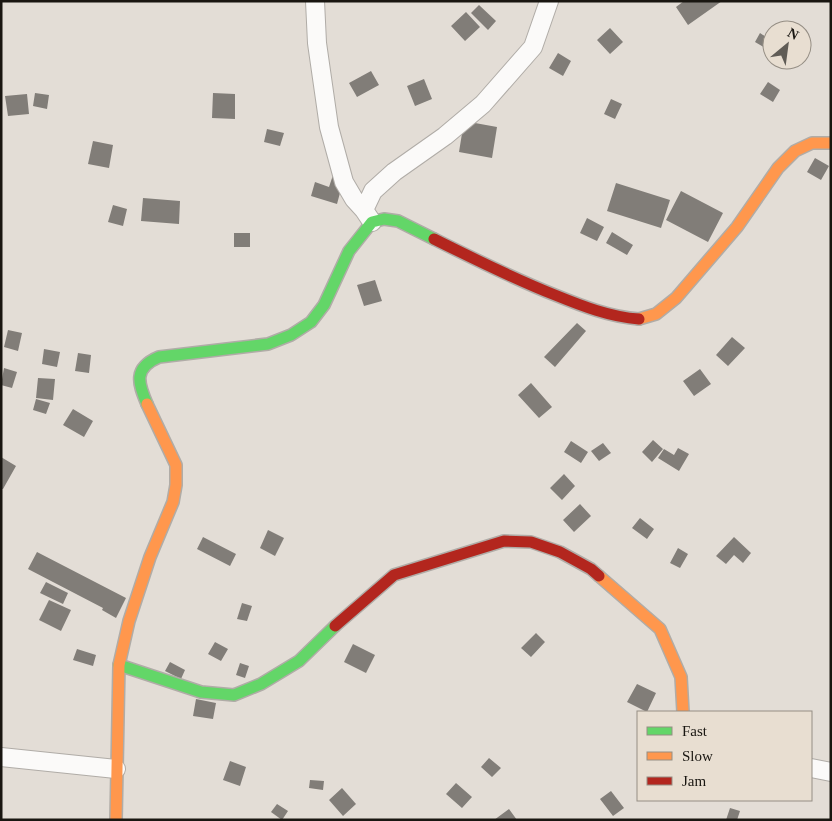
<svg xmlns="http://www.w3.org/2000/svg" width="832" height="821" viewBox="0 0 832 821" font-family="Georgia,serif">
<style>
.building{fill:#817d78}
.lines{fill:none;stroke-linecap:round;stroke-linejoin:round}
.street-casing{stroke:#b0aca7;stroke-width:20}
.fast-casing{stroke:#b0aca7;stroke-width:14}
.slow-casing{stroke:#b0aca7;stroke-width:14}
.jam-casing{stroke:#b0aca7;stroke-width:14}
.street{stroke:#fbfaf9;stroke-width:18}
.fast{stroke:#63d668;stroke-width:11}
.slow{stroke:#ff974d;stroke-width:11}
.jam{stroke:#b3261e;stroke-width:11}
</style>
<rect width="100%" height="100%" fill="#e3ddd6"/>
<!-- building -->
<path class="building" d="M684,1h38l-34,24 -12,-18z
M479,5l17,16 -8,9 -17,-17z
M466,12l14,15 -15,14 -14,-15z
M610,28l13,14 -13,12 -13,-14z
M760,33l12,8v11l-17,-10z
M558,53l13,8 -8,15 -14,-8z
M371,71l8,14 -22,12 -8,-14z
M424,79l8,20 -17,7 -8,-20z
M768,82l12,8 -7,12 -13,-8z
M35,93l14,2 -2,14 -14,-3z
M213,93l22,1v25l-23,-1z
M27,94l2,20 -21,2 -3,-20z
M611,99l11,5 -7,15 -11,-5z
M464,121l33,6 -5,31 -33,-6z
M267,129l17,4 -4,13 -16,-4z
M93,141l20,4 -4,23 -21,-4z
M815,158l14,8 -8,14 -14,-8z
M333,175l11,3 -7,26 -26,-8 4,-14 14,5z
M616,183l54,17 -9,28 -54,-17z
M681,191l42,22 -15,29 -42,-22z
M143,198l37,3 -1,23 -38,-3z
M113,205l14,4 -4,17 -15,-4z
M587,218l17,9 -7,14 -17,-8z
M612,232l21,13 -6,10 -21,-12z
M234,233h16v14h-16z
M375,280l7,21 -18,5 -7,-21z
M577,323l9,8 -31,36 -11,-10z
M8,330l14,3 -4,18 -14,-4z
M732,337l13,11 -17,18 -12,-11z
M44,349l16,3 -3,15 -15,-3z
M78,353l13,2 -2,18 -14,-2z
M4,368l13,4 -5,16 -11,-3z
M700,369l11,15 -17,12 -11,-15z
M38,378l17,1 -2,21 -17,-2z
M531,383l21,24 -13,11 -21,-23z
M36,399l14,4 -4,11 -13,-4z
M73,409l20,12 -9,16 -21,-12z
M653,440l10,9 -11,13 -10,-10z
M571,441l17,11 -7,11 -17,-11z
M603,443l8,10 -12,8 -8,-10z
M678,448l11,6 -10,17 -21,-13 6,-9 10,6z
M1,457l15,9 -13,23h-2z
M564,474l11,12 -13,14 -12,-12z
M580,504l11,12 -17,16 -11,-12z
M640,518l14,11 -7,10 -15,-11z
M268,530l16,8 -9,18 -15,-8z
M203,537l33,17 -6,12 -33,-17z
M734,537l17,16 -8,10 -9,-8 -8,9 -10,-8z
M678,548l10,6 -8,14 -10,-5z
M37,552l89,46 -10,20 -14,-8 1,-2 -75,-39z
M46,582l22,11 -5,11 -23,-11z
M49,600l22,10 -10,21 -22,-11z
M242,603l10,3 -5,15 -10,-2z
M536,633l9,9 -14,15 -10,-9z
M215,642l13,7 -7,12 -13,-7z
M353,644l22,11 -9,18 -22,-11z
M77,649l19,6 -3,11 -20,-6z
M170,662l15,8 -4,9 -16,-8z
M240,663l9,3 -4,12 -9,-3z
M637,684l19,9 -9,19 -20,-10z
M196,699l20,4 -3,16 -20,-3z
M489,758l12,10 -9,9 -11,-10z
M230,761l16,6 -6,19 -17,-6z
M310,780l14,1 -1,9 -14,-2z
M456,783l16,14 -10,11 -16,-14z
M342,788l14,16 -13,12 -14,-16z
M611,791l13,17 -11,8 -13,-17z
M277,804l11,7 -6,9 -11,-8z
M730,808l10,3 -3,9h-11z
M509,809l8,11h-23z"/>
<g class="lines">
<defs>
<path id="street" d="M315,1l2,42 12,84 15,55 10,17 10,11
M372,222l-8,-12 9,-19 21,-19 51,-36 38,-32 50,-57 16,-46
M1,757l115,12
M811,768l20,4"/>
<path id="fast" d="M147,404c-9,-21 -14,-36 12,-47l109,-13 23,-9 20,-13 13,-17 25,-54 23,-29 12,-3 14,2 36,18
M119,665l82,27 33,3 27,-11 38,-23 36,-35"/>
<path id="slow" d="M639,319l17,-5 20,-16 61,-71 41,-59 17,-17 17,-8h19
M599,576l61,53 21,48 2,35
M116,820l3,-155 10,-44 21,-64 23,-55 3,-17v-20l-29,-61"/>
<path id="jam" d="M434,239c40,20 80,40 121,56 27,11 55,22 84,24
M335,626l59,-51 110,-34 27,1 29,10 31,17 8,7"/>
</defs>
<!-- street casing -->
<use href="#street" class="street-casing"/>
<!-- fast casing -->
<use href="#fast" class="fast-casing"/>
<!-- slow casing -->
<use href="#slow" class="slow-casing"/>
<!-- jam casing -->
<use href="#jam" class="jam-casing"/>
<!-- street -->
<use href="#street" class="street"/>
<!-- fast -->
<use href="#fast" class="fast"/>
<!-- slow -->
<use href="#slow" class="slow"/>
<!-- jam -->
<use href="#jam" class="jam"/>
</g>
<!-- border -->
<rect width="832" height="821" fill="none" stroke="#191611" stroke-width="5"/>
<!-- legend -->
<rect x="637" y="711" width="175" height="90" fill="#e8ded1" stroke="#958e84"/>
<rect x="647" y="727" width="25" height="8" fill="#63d668" stroke="#958e84"/>
<text x="682" y="736" font-size="15" fill="#191611">Fast</text>
<rect x="647" y="752" width="25" height="8" fill="#ff974d" stroke="#958e84"/>
<text x="682" y="761" font-size="15" fill="#191611">Slow</text>
<rect x="647" y="777" width="25" height="8" fill="#b3261e" stroke="#958e84"/>
<text x="682" y="786" font-size="15" fill="#191611">Jam</text>
<!-- north arrow -->
<g transform="translate(787 45) rotate(29)"><circle r="24" fill="#e8ded1" stroke="#958e84"/>
<path d="M0-4L9 19L0 12L-9 19Z" fill="#605c56"/>
<text y="-8" font-size="14" font-weight="bold" text-anchor="middle" fill="#191611">N</text>
</g>
</svg>
